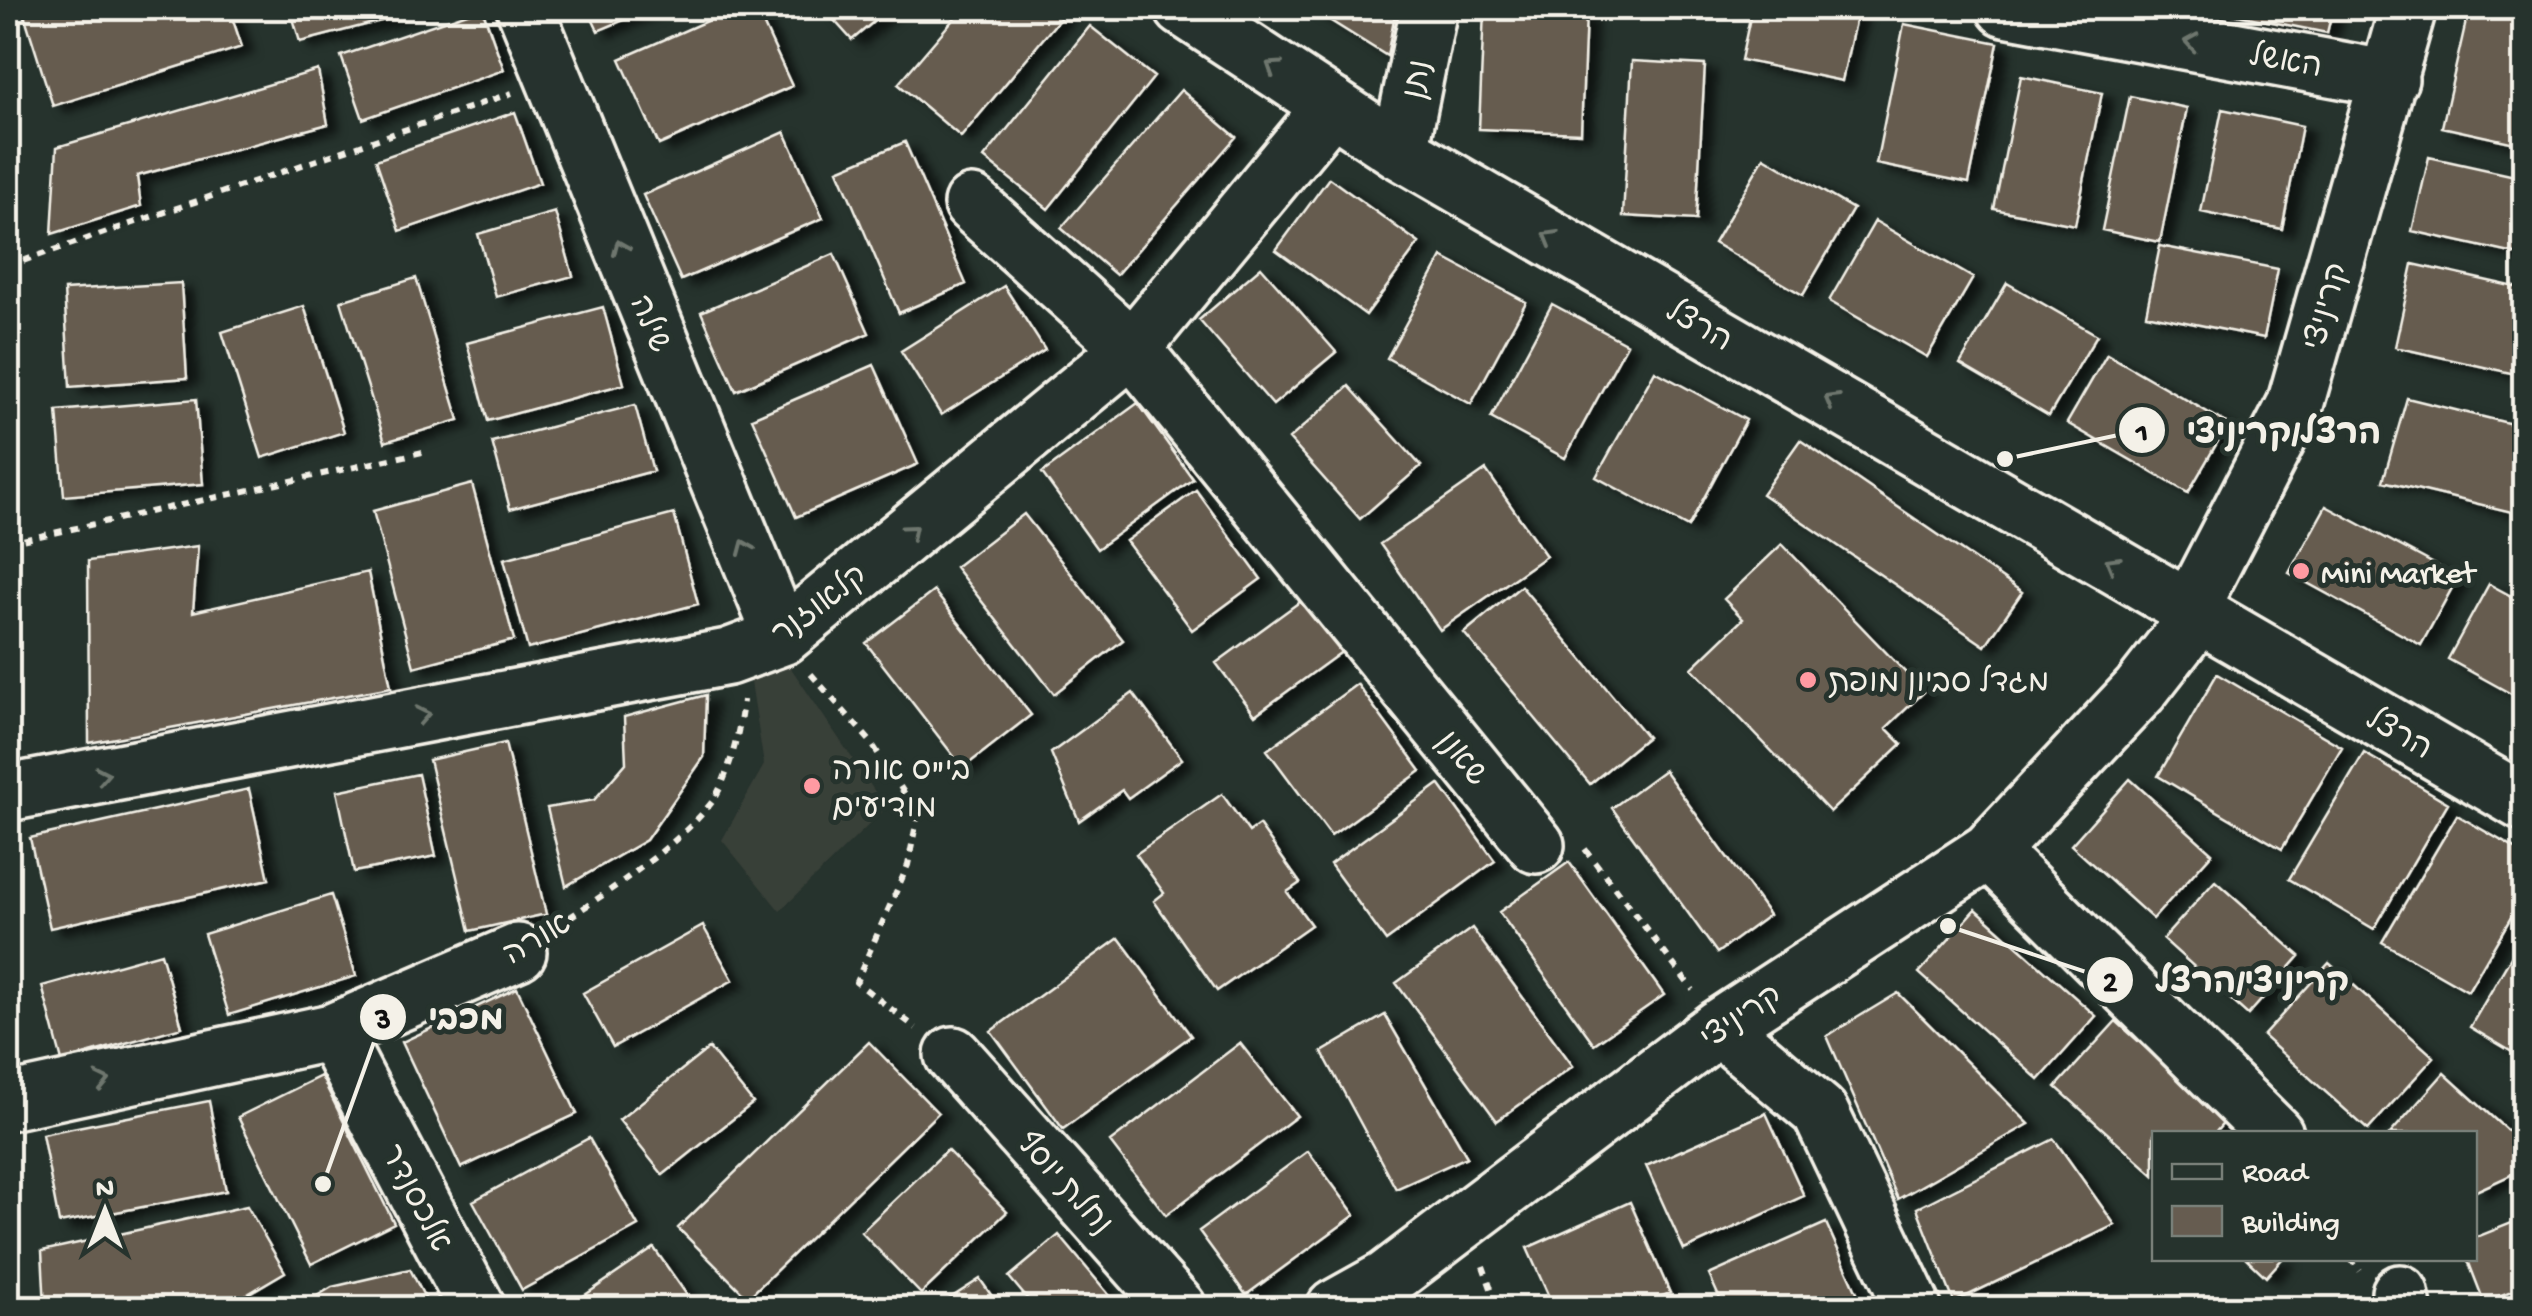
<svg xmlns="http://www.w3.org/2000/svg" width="2532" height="1316" viewBox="0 0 2532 1316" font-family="'Gochi Hand','Playpen Sans Hebrew',sans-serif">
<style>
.built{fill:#393f38}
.building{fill:#665c50;stroke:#f4f1e8;stroke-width:2.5;filter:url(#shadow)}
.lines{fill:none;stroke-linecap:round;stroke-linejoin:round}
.minor-casing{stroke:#f4f1e8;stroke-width:62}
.path{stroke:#f4f1e8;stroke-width:6;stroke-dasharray:8 8;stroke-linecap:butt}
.minor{stroke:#26332d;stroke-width:55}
.oneway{stroke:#6e766e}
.poi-dot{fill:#ff9aa2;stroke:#26332d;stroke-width:4}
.labels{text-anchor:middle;stroke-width:10;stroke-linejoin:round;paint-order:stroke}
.street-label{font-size:32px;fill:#f4f1e8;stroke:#26332d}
.poi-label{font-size:32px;fill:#f4f1e8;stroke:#26332d;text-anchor:start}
.leader{fill:none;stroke:#f4f1e8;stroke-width:4}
.callout-dot{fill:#f4f1e8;stroke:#26332d;stroke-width:4}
.mark-label{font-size:30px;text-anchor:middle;font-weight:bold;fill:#111}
.callout-label{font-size:35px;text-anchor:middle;font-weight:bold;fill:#f4f1e8;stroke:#26332d;stroke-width:10;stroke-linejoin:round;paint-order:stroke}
</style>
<defs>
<filter id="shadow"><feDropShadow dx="11" dy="6" stdDeviation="5" flood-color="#0009"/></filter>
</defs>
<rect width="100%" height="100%" fill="#26332d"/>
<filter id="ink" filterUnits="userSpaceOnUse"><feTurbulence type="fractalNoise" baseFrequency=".01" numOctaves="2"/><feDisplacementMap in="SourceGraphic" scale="20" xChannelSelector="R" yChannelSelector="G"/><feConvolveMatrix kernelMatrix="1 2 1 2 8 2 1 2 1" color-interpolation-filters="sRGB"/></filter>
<g filter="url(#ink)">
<!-- built -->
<path class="built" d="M780,652l106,156 -106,103 -58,-71 42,-75 -15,-96z"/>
<!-- building -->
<path class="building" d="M22,8h207l13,39 -189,59z
M290,8h141l-131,34z
M482,8l22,62 -141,49 -22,-63z
M587,8h65l-54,23z
M736,8h20l36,78 -133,59 -39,-86z
M823,8h67l-38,32z
M963,8l104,2 -106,127 -63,-53z
M1310,8h86l-9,48z
M1752,8h106l-16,73 -101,-21z
M2203,8h130l-6,25z
M2469,8h55v137l-82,-18z
M1484,10l102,4 -5,119 -102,-4z
M1904,24l94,19 -29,140 -93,-19z
M1090,26l64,51 -106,132 -64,-51z
M1632,61l73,4 -9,155 -73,-4z
M318,70l10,54 -191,52 4,30 -89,28 5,-87z
M2021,76l81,17 -27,132 -81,-16z
M1181,90l55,47 -120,138 -55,-47z
M2130,96l57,12 -27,134 -58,-12z
M2222,109l80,17 -20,103 -81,-17z
M515,112l25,71 -140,48 -24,-71z
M785,132l38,86 -142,62 -38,-85z
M905,142l61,142 -67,29 -61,-143z
M1764,157l89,52 -50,86 -89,-52z
M2429,157l95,21v78l-112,-25z
M1329,178l90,65 -53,72 -90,-65z
M555,212l18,64 -77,21 -18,-63z
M1875,221l98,57 -46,79 -98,-56z
M2160,246l118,23 -14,69 -118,-24z
M834,254l35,79 -133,58 -35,-79z
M1442,257l84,45 -55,102 -84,-46z
M2413,264l111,25v87l-129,-29z
M1261,267l75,85 -63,53 -74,-85z
M416,278l43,142 -74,22 -44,-141z
M181,283l6,95 -117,9 -6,-97z
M2007,283l90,52 -48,81 -89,-52z
M1004,286l41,64 -104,65 -40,-64z
M1552,304l75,40 -62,114 -74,-40z
M304,306l40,126 -82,26 -40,-126z
M603,307l21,77 -136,37 -21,-78z
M2107,354l121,70 -40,69 -121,-70z
M874,365l44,99 -122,53 -44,-99z
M1655,371l91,49 -58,107 -92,-50z
M1349,386l72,80 -61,53 -71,-80z
M2407,398l117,29v88l-141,-34z
M196,399l7,85 -139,12 -7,-85z
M1138,403l55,76 -96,70 -55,-76z
M635,405l18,66 -143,38 -18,-67z
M1800,440l222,152 -37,54 -223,-152z
M1486,470l60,86 -106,74 -60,-86z
M472,484l42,156 -100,27 -41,-156z
M1196,490l65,89 -69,51 -66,-89z
M2326,506l132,71 -37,68 -132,-72z
M674,514l24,90 -170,45 -24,-90z
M1024,514l99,126 -69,54 -99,-127z
M1782,544l142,148 -38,36 16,16 -72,68 -138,-144 51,-49 -19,-20z
M198,546l-5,66 175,-40 23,115 -302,56 -1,-182z
M2489,584l35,19v98l-76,-42z
M1521,586l126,151 -57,47 -126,-151z
M934,591l97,124 -68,53 -97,-125z
M1309,595l38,53 -92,67 -39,-52z
M2217,674l125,73 -60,102 -124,-73z
M1357,684l64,87 -90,65 -64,-86z
M1133,693l49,66 -54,39 -6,-8 -43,31 -28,-68z
M706,695l-2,62 -58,83 -80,46 -19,-78 47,-8 32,-37 -2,-46z
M505,743l41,171 -76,17 -41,-171z
M2364,753l84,50 -74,126 -85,-50z
M1664,770l105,145 -52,38 -105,-145z
M418,774l18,82 -82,16 -17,-81z
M2130,779l82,74 -59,66 -82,-74z
M1439,784l56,77 -109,80 -56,-77z
M249,789l20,90 -219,49 -20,-90z
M1222,794l27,38 10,-7 41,58 -13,9 24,33 -94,66 -63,-90 10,-8 -28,-39z
M2457,815l67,39v41l-56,96 -86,-49z
M1569,862l95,133 -70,49 -95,-132z
M2215,881l85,75 -52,59 -85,-76z
M331,895l25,81 -127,39 -25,-81z
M1976,909l120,107 -57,64 -120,-107z
M703,926l30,54 -120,67 -30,-54z
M1472,928l101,138 -76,55 -101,-138z
M2524,935v124l-54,-32z
M1119,938l72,98 -128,93 -72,-98z
M161,953l21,74 -120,34 -20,-75z
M2329,963l105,94 -66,73 -105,-94z
M517,988l60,126 -116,54 -59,-126z
M1898,993l131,131 -131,75 -71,-163z
M1385,1015l82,142 -71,32 -74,-137z
M2116,1021l110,99 -12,14h-60v41l-98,-88z
M869,1042l69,71 -190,185 -70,-70z
M1240,1043l57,73 -131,99 -56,-73z
M709,1048l44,55 -90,72 -44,-55z
M2444,1073l80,73v23l-50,23v-58h-84z
M321,1076l73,147 -83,41 -73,-147z
M209,1101l17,90 -167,32 -17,-89z
M1766,1113l38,83 -120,54 -38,-84z
M589,1138l49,88 -116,64 -49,-89z
M2054,1139l61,86 -161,77 -37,-94z
M947,1150l60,62 -86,82 -60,-62z
M1308,1151l47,64 -109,80 -47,-64z
M1630,1202l40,91 -36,15h-80l-27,-60z
M247,1206l38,66 -61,36h-91l-5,-10v10h-83l-3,-57z
M2524,1218v68l-40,16 -17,-44h7v-20z
M1826,1223l38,85h-140l-15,-33z
M1059,1235l61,73h-85l-26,-31z
M654,1248l42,60h-130z
M2246,1258h37l-17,19z
M410,1269l20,39h-133l35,-21z
M980,1279l20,29h-65z"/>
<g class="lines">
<defs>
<path id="minor" d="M525,8l257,629
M1183,8l217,143 1124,652
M2005,8l385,71
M1400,151l29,-143
M972,204l160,144 404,497
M8,793l720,-136 54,-20 350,-289 200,-242
M1989,851l286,283
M1719,1027l101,85 93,196
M332,1032l145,276
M953,1055l225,253
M8,1102l324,-70 186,-80
M2400,1293l3,15
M1335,1308l52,-29 332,-252 270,-176 151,-161 53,-68 7,-33 95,-184 113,-397"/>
</defs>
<!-- minor casing -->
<use href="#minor" class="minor-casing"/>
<!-- path -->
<path class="path" d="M8,266l504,-173
M8,543l415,-91
M811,674l59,67 48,73 -10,51 -52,117 60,46
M1585,849l108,141
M556,926c48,-31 121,-79 156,-124 16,-22 29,-75 31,-102
M2350,1258l10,13
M1483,1266l15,42"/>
<!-- minor -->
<use href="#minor" class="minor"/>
</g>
<!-- one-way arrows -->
<defs><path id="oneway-chevron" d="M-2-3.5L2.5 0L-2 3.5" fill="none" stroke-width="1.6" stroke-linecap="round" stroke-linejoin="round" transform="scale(2.5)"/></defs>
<g class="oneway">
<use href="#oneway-chevron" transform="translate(2191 42) rotate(-170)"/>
<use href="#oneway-chevron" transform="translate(1273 67) rotate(-147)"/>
<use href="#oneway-chevron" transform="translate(1550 237) rotate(-150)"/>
<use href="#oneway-chevron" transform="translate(620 247) rotate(-113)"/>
<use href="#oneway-chevron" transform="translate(1831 400) rotate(-150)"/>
<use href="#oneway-chevron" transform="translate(911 531) rotate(-40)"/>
<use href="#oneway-chevron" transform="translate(745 547) rotate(-113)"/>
<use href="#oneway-chevron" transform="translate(2112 563) rotate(-150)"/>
<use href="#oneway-chevron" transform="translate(423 715) rotate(-11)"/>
<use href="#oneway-chevron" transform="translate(103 775) rotate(-11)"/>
<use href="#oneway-chevron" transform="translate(103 1081) rotate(-12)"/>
</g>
</g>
<!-- markers -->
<g class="poi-dot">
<circle cx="2301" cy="571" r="10"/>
<circle cx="1808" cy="680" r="10"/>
<circle cx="812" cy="786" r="10"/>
</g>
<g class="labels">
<!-- street labels -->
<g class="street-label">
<text transform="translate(2286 59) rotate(10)" y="11">האשל</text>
<text transform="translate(1415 79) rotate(-79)" y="11">נתן</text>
<text transform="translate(2324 306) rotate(-74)" y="11">קריניצי</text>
<text transform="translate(652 323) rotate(67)" y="11">שילה</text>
<text transform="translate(1700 324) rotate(30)" y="11">הרצל</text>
<text transform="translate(818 603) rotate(-37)" y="11">קלאוזנר</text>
<text transform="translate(2400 732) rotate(30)" y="11">הרצל</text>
<text transform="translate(1464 757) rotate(51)" y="11">שאנן</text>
<text transform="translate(536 937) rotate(-31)" y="11">אורה</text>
<text transform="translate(1740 1015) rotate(-34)" y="11">קריניצי</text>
<text transform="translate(1066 1182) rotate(48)" y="11">נחלת יוסף</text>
<text transform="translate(418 1197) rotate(62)" y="11">אלכסנדר</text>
</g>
<!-- poi labels -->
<g class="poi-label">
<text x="2321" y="582">Mini Market</text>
<text x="1828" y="691">מגדל סביון מופת</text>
<text x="832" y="779">בי"ס אורה<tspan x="832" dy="37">מודיעים</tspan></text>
</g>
</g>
<!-- callouts -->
<path class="leader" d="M2005 459L2142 430M1948 926L2110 980M323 1184L383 1017"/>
<g class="callout-dot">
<circle cx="2005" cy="459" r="10"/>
<circle cx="1948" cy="926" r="10"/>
<circle cx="323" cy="1184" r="10"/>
<circle cx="2142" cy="430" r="25"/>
<circle cx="2110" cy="980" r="25"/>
<circle cx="383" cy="1017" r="25"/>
</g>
<g class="mark-label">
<text x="2142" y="441">1</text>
<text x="2110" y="991">2</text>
<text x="383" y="1028">3</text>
</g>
<g class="callout-label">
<text x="2284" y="443">הרצל/קריניצי</text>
<text x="2252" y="992">קריניצי/הרצל</text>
<text x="466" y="1029">מכבי</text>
</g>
<!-- margin -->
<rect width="2532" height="1316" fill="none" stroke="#26332d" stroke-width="40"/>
<rect x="20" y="20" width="2492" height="1276" fill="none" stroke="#f4f1e8" stroke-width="4" filter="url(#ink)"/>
<!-- legend -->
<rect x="2152" y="1131" width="325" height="130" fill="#26332d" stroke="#787f78" stroke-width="2.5"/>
<rect x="2172" y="1164" width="50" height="15" fill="#26332d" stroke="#787f78" stroke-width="2.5"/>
<text x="2242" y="1181" font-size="30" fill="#f4f1e8">Road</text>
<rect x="2172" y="1206" width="50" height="30" fill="#665c50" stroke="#787f78" stroke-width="2.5"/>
<text x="2242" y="1231" font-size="30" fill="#f4f1e8">Building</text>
<!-- north arrow -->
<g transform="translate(105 1211)" stroke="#26332d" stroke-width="8" paint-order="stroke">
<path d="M0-8L18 38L0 25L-18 38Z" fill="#f4f1e8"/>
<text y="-15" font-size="28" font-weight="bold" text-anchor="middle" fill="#f4f1e8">N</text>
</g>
</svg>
